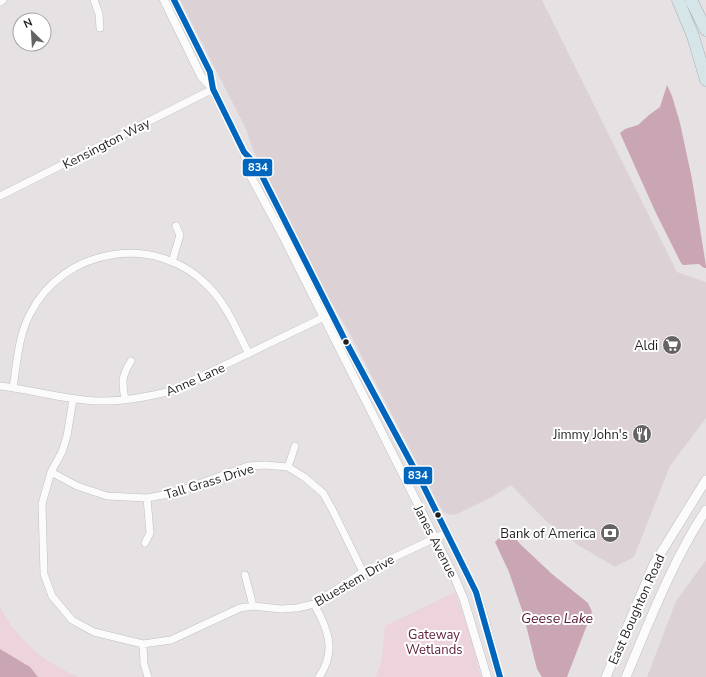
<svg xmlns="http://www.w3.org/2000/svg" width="706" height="677" viewBox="0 0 706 677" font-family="'Nunito Sans',sans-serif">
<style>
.built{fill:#dcd2d6}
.green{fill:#ecd3dc}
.water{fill:#caa5b3}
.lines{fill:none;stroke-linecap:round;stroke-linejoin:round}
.minor-casing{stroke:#c1bfc0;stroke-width:8}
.tertiary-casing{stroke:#c1bfc0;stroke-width:9}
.secondary-casing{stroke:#c1bfc0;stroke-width:10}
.motorway-casing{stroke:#a2afb2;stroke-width:13}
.minor{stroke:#fbfbfb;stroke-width:7}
.tertiary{stroke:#fbfbfb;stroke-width:8}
.secondary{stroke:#fbfbfb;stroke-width:9}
.motorway{stroke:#d6e5e7;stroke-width:12}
.bus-1-casing{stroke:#fff;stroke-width:9}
.bus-1{stroke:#0065bd;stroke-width:6}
.bus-dot{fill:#201e1f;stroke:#fff;stroke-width:1.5}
.labels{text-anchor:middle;stroke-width:4;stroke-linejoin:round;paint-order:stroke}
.street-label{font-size:13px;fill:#201e1f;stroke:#fff}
.poi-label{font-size:13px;fill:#201e1f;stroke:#fff;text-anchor:end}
.park-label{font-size:13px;fill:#61213f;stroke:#fff}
.water-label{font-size:14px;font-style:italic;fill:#571836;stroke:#fff}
.line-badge{stroke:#fff;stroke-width:1.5}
.badge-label{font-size:11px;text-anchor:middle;font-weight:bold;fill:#fff}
</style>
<rect width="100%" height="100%" fill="#e6e2e4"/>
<!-- built -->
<path class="built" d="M180,0h362l135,272 29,10v136l-36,48 -36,91 -19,10 -37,-22 -31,-23 -36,-37 -19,12 -35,17 -8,1 -5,-3 -4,-5 -90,-173 -33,-56 -64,-128 -7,-21z
M706,560v117h-59l29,-76z"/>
<!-- green -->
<path class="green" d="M455,592l14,38 12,47h-105l6,-19 3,-32z
M0,607c16,32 46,57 79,70h-79z"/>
<!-- water -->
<path class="water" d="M667,85l5,11 8,27 12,56 14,87v2h-2l-5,-4 -16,1 -2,-2 -26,-52 -35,-78 5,-4 13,-4 11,-10 11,-8z
M510,533l4,3 6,8 32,30 36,29 4,9 -25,65h-25l-5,-8 -14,-56 -14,-41 -14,-30 4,-4z
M0,649l30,18 8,10h-38z"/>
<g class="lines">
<defs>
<path id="minor" d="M94,0l5,14 1,14
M0,2l3,-2
M0,196l213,-107
M172,262l8,-27 -4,-9
M0,386c33,4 65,14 98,15 25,1 49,-4 73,-10l157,-76
M13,388c4,-25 5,-51 17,-74 33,-67 127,-82 179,-27 18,18 28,44 40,67
M73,399l-6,37 -5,16 -11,20 -9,32 2,70 8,22 20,24 22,12 49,12 28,-4 69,-32 13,-2 28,3 16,-1 17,-4 49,-32 83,-39
M125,400c-3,-18 -4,-23 6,-39
M288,467l7,-21
M51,472l26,14 30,10 40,2 27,-5 74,-27 17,-1 23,2 16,10 19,16 9,16 31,63
M145,543l5,-10 -3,-35
M245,575l8,31
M314,604c14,25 23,47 5,73
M143,644l1,20 4,13"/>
<path id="tertiary" d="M164,0l37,76 12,13 16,32 15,31 4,19 34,63 172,342 10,24 23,77
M174,0l36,72 2,17
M245,153l12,13 88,174 78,145 53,107 8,25 11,44 5,16"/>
<path id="secondary" d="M606,677l48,-113 52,-84
M626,677c24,-57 46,-115 80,-167"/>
<path id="motorway" d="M678,0l15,36 13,44
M691,0l15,30"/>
</defs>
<!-- minor casing -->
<use href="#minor" class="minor-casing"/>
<!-- tertiary casing -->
<use href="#tertiary" class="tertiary-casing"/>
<!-- secondary casing -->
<use href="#secondary" class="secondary-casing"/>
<!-- motorway casing -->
<use href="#motorway" class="motorway-casing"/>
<!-- minor -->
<use href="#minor" class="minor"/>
<!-- tertiary -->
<use href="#tertiary" class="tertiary"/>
<!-- secondary -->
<use href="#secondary" class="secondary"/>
<!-- motorway -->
<use href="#motorway" class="motorway"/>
<defs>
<path id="bus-1" d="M174,0l36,72 3,17 31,63 13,14 88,174 78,145 53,107 24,85"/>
</defs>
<!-- bus-1 casing -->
<use href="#bus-1" class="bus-1-casing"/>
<!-- bus-1 -->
<use href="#bus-1" class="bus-1"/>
</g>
<!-- icons -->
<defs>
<symbol id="supermarket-disc" viewBox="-11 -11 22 22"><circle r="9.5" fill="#656364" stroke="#fff"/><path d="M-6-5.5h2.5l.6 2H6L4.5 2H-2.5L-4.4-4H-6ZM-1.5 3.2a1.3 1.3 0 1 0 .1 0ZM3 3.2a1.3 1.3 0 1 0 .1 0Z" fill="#fff"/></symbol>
<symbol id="restaurant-disc" viewBox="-11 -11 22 22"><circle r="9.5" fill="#656364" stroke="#fff"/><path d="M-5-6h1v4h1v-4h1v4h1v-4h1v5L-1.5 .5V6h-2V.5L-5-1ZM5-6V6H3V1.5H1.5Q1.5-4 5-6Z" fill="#fff"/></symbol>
<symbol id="bank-disc" viewBox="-11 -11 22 22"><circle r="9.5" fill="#656364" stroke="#fff"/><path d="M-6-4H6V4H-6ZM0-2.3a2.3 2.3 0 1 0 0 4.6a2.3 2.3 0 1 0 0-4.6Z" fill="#fff"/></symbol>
</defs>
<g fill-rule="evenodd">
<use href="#supermarket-disc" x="661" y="334" width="22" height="22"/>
<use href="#restaurant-disc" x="631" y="423" width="22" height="22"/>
<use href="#bank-disc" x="599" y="522" width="22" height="22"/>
</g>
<!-- markers -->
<g class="bus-dot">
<circle cx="346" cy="342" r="3.5"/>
<circle cx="438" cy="515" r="3.5"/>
</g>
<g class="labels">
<!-- street labels -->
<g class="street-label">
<text transform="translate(106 143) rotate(-27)" y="5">Kensington Way</text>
<text transform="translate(195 379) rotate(-24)" y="5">Anne Lane</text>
<text transform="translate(209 481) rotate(-17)" y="5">Tall Grass Drive</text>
<text transform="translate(436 541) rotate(63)" y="5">Janes Avenue</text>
<text transform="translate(354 580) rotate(-30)" y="5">Bluestem Drive</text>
<text transform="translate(636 609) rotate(-66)" y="5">East Boughton Road</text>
</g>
<!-- poi labels -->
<g class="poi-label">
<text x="658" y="350">Aldi</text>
<text x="628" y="439">Jimmy John's</text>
<text x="596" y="538">Bank of America</text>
</g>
<!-- park labels -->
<g class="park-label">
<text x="434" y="639">Gateway<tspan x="434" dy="15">Wetlands</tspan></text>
</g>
<!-- water labels -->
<g class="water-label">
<text x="557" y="623">Geese Lake</text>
</g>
</g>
<g class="line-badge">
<rect x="242" y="158" width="31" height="19" rx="4" fill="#0065bd"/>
<rect x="403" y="466" width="30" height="19" rx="4" fill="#0065bd"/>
</g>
<g class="badge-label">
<text x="258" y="171">834</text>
<text x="418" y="479">834</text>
</g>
<!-- north arrow -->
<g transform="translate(32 32) rotate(335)"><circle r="19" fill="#ffffff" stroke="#a6a5a5"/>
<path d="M0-3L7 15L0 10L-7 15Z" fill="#656364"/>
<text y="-6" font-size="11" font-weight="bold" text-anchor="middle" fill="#201e1f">N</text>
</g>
</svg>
